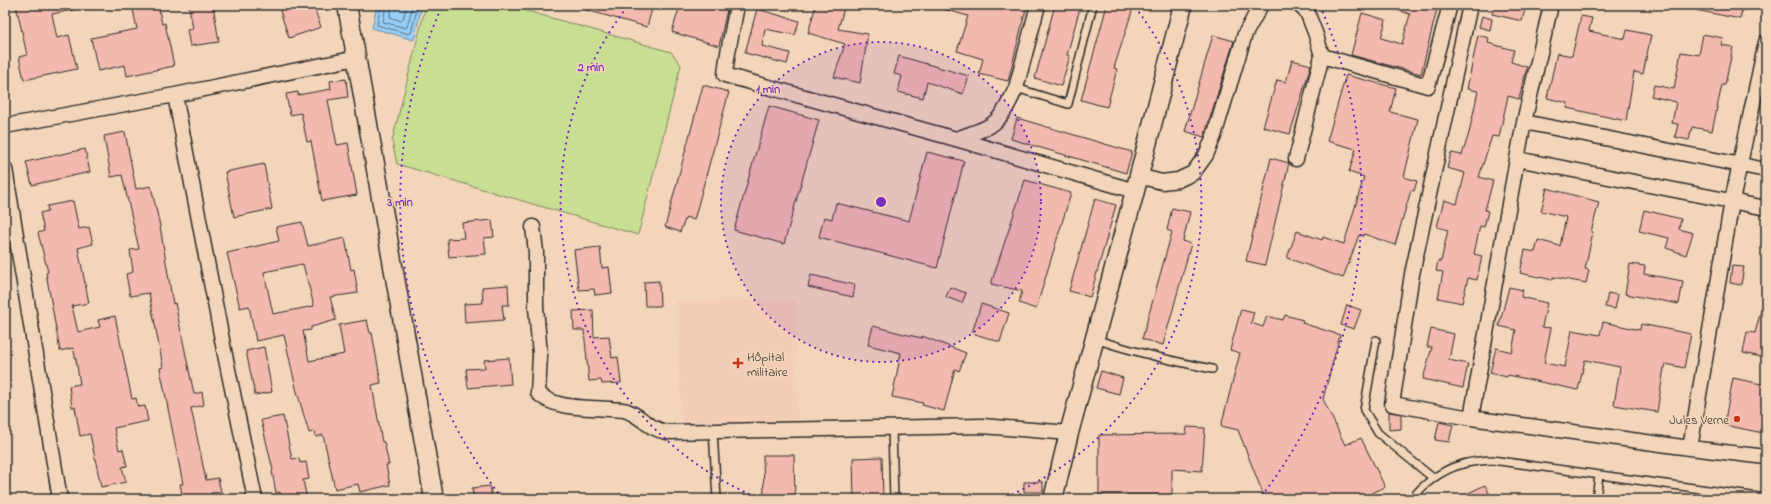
<svg xmlns="http://www.w3.org/2000/svg" width="1771" height="504" viewBox="0 0 1771 504" font-family="'Indie Flower',sans-serif">
<style>
.built{fill:#f3cdb6}
.green{fill:#c8de93;stroke:#7a845f}
.water{fill:#97cff6;stroke:#6c8da5}
.lines{fill:none;stroke-linecap:round;stroke-linejoin:round}
.shore{stroke:#566d7c;stroke-width:1}
.building{fill:#f4b9ae;stroke:#2b2b2b;fill-rule:evenodd}
.service-casing{stroke:#2b2b2b;stroke-width:10}
.minor-casing{stroke:#2b2b2b;stroke-width:17}
.tertiary-casing{stroke:#2b2b2b;stroke-width:21}
.service{stroke:#f3d6b9;stroke-width:7}
.minor{stroke:#f3d6b9;stroke-width:14}
.tertiary{stroke:#f3d6b9;stroke-width:18}
.ring{fill:none;stroke:#7b2cbf;stroke-width:2;stroke-dasharray:2 4}
.poi-dot{fill:#c8321e;stroke:#f3d6b9;stroke-width:1.5}
.labels{text-anchor:middle;stroke-width:3;stroke-linejoin:round;paint-order:stroke}
.poi-label{font-size:13px;fill:#2b2b2b;stroke:#f3d6b9;text-anchor:start}
.centre{fill:#7b2cbf;stroke:#f3d6b9;stroke-width:2}
.ring-label{font-size:12px;text-anchor:middle;font-weight:bold;fill:#7b2cbf;stroke:#f3d6b9;stroke-width:3;stroke-linejoin:round;paint-order:stroke}
</style>
<rect width="100%" height="100%" fill="#f3d6b9"/>
<filter id="ink" filterUnits="userSpaceOnUse"><feTurbulence type="fractalNoise" baseFrequency=".025" numOctaves="2"/><feDisplacementMap in="SourceGraphic" scale="8" xChannelSelector="R" yChannelSelector="G"/><feConvolveMatrix kernelMatrix="1 2 1 2 8 2 1 2 1" color-interpolation-filters="sRGB"/></filter>
<g filter="url(#ink)">
<!-- built -->
<path class="built" d="M795,300l3,126 -116,1 -7,-126z"/>
<!-- green -->
<path class="green" d="M426,5h80l165,47 10,13 -43,170 -241,-71 -5,-23z"/>
<!-- water -->
<path class="water" d="M377,5h45l-8,35 -42,-12z"/>
<g class="lines">
<!-- shore -->
<path class="shore" d="M381,5l-4,20 32,9 2,-1 7,-28
M386,5l-3,17 23,6 1,-1 6,-22
M392,5l-2,12 11,4 2,-2 4,-14"/>
</g>
<!-- building -->
<path class="building" d="M16,5h56l1,5 -21,4 5,24 12,-3 8,34 -53,11 -5,-23 8,-2z
M132,5h26l4,19 3,-1 9,43 -47,10 -2,-11 -27,6 -7,-33 46,-9z
M203,5h10l6,37 -29,4 -3,-16 6,-1 -4,-22z
M278,5h35l8,22 -32,11z
M580,5h44l10,2v-2h19l-6,22 -68,-19z
M680,5h48l-9,41 -47,-14z
M816,5h29l-7,24 30,5 -8,49 -26,-6 11,-33 -37,-11z
M941,5h86l-19,76 -29,-7 4,-15 -26,-8 11,-35 -28,-8z
M1055,5h14l11,3 -13,47 3,1 -9,30 -26,-8z
M1107,5h27l-20,63 3,1 -10,38 -26,-7z
M1390,5h48l-17,69 -70,-19 11,-42 24,7 -5,18 21,6 8,-30 -20,-6z
M1494,5h32l-4,16 -30,-7z
M1697,5h46l-3,14 -44,-9z
M757,9l42,12 -4,14 -30,-6 -3,17 28,7 -3,11 -42,-11z
M1482,16l10,3 -2,11 -11,-3z
M1581,16l11,2 -3,13 36,8 2,-9 24,5 -8,39 -9,-2 -8,49 -59,-13 1,-5 -21,-5 10,-45 15,3z
M1703,34l20,4 -2,7 12,2 -8,38h-3l-10,46 -20,-4 -3,13 -14,-3 3,-13 -6,-1 4,-21 -25,-6 3,-11 20,4 7,-37 18,3z
M1213,35l21,6 -30,96 -19,-6z
M1478,35l11,3 -1,5 26,7 -3,12 16,5 -8,32 -11,-3 -9,41 -7,-1 -13,41 14,4 -8,29 3,1 -4,16 -4,-1 -6,28 8,2 -5,24 -9,-2 -6,25 -24,-5 5,-26 -7,-1 2,-10h3l7,-31 -11,-3 7,-27 13,4 8,-31 -18,-5 4,-15 11,2 7,-22 9,-42 -11,-2z
M899,56l70,20 -6,18 -36,-12 -4,16 -25,-6 4,-16 -8,-2z
M1292,60l19,5 -21,69 -27,-7 14,-47 9,2z
M1346,75l50,13 -6,24 28,7 -14,58 13,4 -3,10 -3,-1 -16,55 -31,-11 -1,2 -4,-1 -16,43 -56,-20 10,-27 25,9 1,-3 21,7 20,-67 -15,-5 7,-23 -29,-8z
M346,79l2,18 -20,3 9,45 11,-2 9,52 -35,6 -11,-60 -4,1 -6,-29 -11,2 -4,-21 12,-2v3l33,-6 -1,-8z
M703,85l26,7 -35,128 -8,-3 -6,15 -15,-5z
M769,106l50,14 -35,124 -50,-14z
M1017,118l115,34 -6,21 -115,-34z
M125,132l11,57 15,-3 9,40 13,78 2,-1 19,91 8,-2 2,13 -13,3 15,72 12,-2 3,14 -10,1 1,6h-29l-3,-15h3l-23,-116 3,-1 -14,-74 -19,3 -4,-22 7,-2 -3,-22 9,-1 -17,-74 -11,2 -7,-41z
M85,149l5,23 -58,13 -6,-23z
M927,152l37,9 -27,107 -118,-31 5,-20 8,2 4,-16 73,18z
M1271,158l18,5 -24,102 -19,-4z
M264,164l8,45 -38,8 -9,-45z
M1025,180l46,13 -35,116 -17,-6 3,-12 -31,-7z
M1547,188l52,14 -8,30h2l-8,37 4,1 -3,13 -33,-6v3l-33,-7 5,-23 10,2 3,-12 22,6 6,-29 -25,-6z
M1095,199l21,6 -26,92 -21,-6z
M73,201l6,28 10,-2 4,17 -15,4 11,55 -17,3 6,26 22,-5 -2,-7 17,-4 17,83 4,-1 2,9 7,-1 3,15 -34,7 5,22 4,-1 4,17 -5,1 4,15 -25,5 -11,-53 -10,2 -5,-29h-3l-3,-21 11,-2 -4,-24 -3,-12 -13,3 -14,-78 2,-1 -10,-39 6,-2 -4,-18 8,-2 -1,-5z
M1172,208l18,4 -7,29 8,3 -28,101 -21,-6 30,-107 -5,-2z
M1644,210l37,9 -2,10 14,4 -7,22 -20,-7 3,-10 -30,-7z
M492,220l2,17 -10,1 2,16 -37,3 -2,-18 17,-1 -2,-15z
M302,222l6,24 37,-8 6,32 3,-1 4,24 -28,4 6,23 -25,7v3l-8,1 6,30 35,-7 -5,-29 28,-5 3,13h2l9,50 -9,2 10,57h2l5,23h-3l4,20 -30,7 -2,-8 -23,5 -12,-54 -7,2 -1,-6 -6,2 -13,-45 -12,-53 -28,6 -7,-35 -9,2 -13,-55 52,-12 -3,-14zM303,264l11,42 -41,8 -9,-42z
M600,247l2,21 7,-1 3,26 -17,2 -1,-6 -15,1 -5,-40z
M1630,264l15,2 -1,8 39,7 -4,23 -54,-10z
M1732,266l12,1 -3,18 -11,-2z
M811,275l44,10 -2,12 -45,-10z
M659,281l1,25h-15l-1,-24z
M508,285l1,20h-7l2,15 -39,3 -1,-19 19,-1 -1,-16z
M950,287l16,6 -4,10 -16,-6z
M1509,287l14,3 -2,7 26,6 -5,24 9,1 -7,35 21,4 7,-37 28,5 3,-13 37,8 1,-6 50,10 -7,34 -18,-4 -1,4h-1l-7,44 -43,-7 6,-38 -35,-7 -7,30 -70,-15 -1,2 -17,-4 6,-25 16,4 4,-22 -17,-4z
M1608,293l10,2 -3,14 -10,-2z
M981,304l28,9 -9,29 -28,-9z
M1347,305l14,5 -7,19 -13,-4z
M1762,306l4,1v51l-23,-5 4,-21 8,1z
M1241,309l13,3 -3,11 12,4 4,-11 16,4 2,-5 18,5 -1,3 38,12 -17,64 22,46 16,-7 24,49 -19,9 1,3h-102l-27,-69 -17,-4 19,-73 -10,-3z
M593,310l1,27 15,-1 3,22 6,-1 3,26 -19,1 -1,-4 -12,1 -5,-51h-10l-1,-19z
M873,326l31,8 18,4v-2l44,17 -7,18 -4,-2 -11,42 -22,-6 1,-2 -31,-6 9,-44 -33,-8z
M1431,329l23,5 -5,26 19,4 -5,24 -40,-9 9,-32h-5z
M264,347l8,45 -17,3 -9,-44z
M509,358l2,26 -43,4 -2,-19 19,-1 -1,-8z
M1101,371l22,7 -4,16 -23,-6z
M1733,378l33,7v31l-3,17 -39,-8z
M1389,412l12,2v15l-12,1z
M283,416l9,43 7,-1 1,5 6,-1 3,17 -6,1 4,19h-26l-1,-7 -4,1 -4,-22 1,-1 -12,-50z
M1439,422l14,3 -4,17 -14,-2z
M1187,427l18,1 -3,43 -30,-2v26h-73v-60l87,-1z
M763,455h31l1,44h-31z
M882,457l1,42h-29l-1,-41z
M1024,482h19v10h-19z
M1485,485l7,14h-36z
M490,486l2,13h-18l-2,-11z"/>
<g class="lines">
<defs>
<path id="service" d="M1016,88l52,16 25,-99
M1095,339c39,13 77,22 117,30
M1376,340l-12,70 14,23 55,45
M892,428l2,71
M713,431l4,68
M1412,499c11,-15 30,-29 48,-34 10,-4 22,-4 32,-5l274,38
M1596,499l3,-24"/>
<path id="minor" d="M737,5c-4,24 -10,46 -12,70l231,64 179,52
M1470,5l-58,269 -20,130 79,14
M1551,5l-27,117 242,48
M1766,42l-34,159 -42,247 76,9
M1322,56l106,30 22,-81
M175,95l49,255 31,149
M5,126l170,-31 182,-37
M956,139c8,-3 28,-9 35,-14 12,-8 19,-24 25,-37l22,-83
M1296,159l26,-103 -6,-21 -9,-23 -8,-7
M1517,159l7,-37
M5,169l55,330
M1138,176l24,6 16,-2 15,-7 13,-18 8,-19 31,-102 16,-29
M533,227l3,25v55l4,48 -2,38c17,17 50,14 73,16 5,1 11,0 16,2 16,6 21,18 40,21l315,-6 87,7
M1690,448l-219,-30 46,-259 249,49"/>
<path id="tertiary" d="M347,5l87,494
M1053,499l16,-66 66,-242 48,-186"/>
</defs>
<!-- service casing -->
<use href="#service" class="service-casing"/>
<!-- minor casing -->
<use href="#minor" class="minor-casing"/>
<!-- tertiary casing -->
<use href="#tertiary" class="tertiary-casing"/>
<!-- service -->
<use href="#service" class="service"/>
<!-- minor -->
<use href="#minor" class="minor"/>
<!-- tertiary -->
<use href="#tertiary" class="tertiary"/>
</g>
</g>
<!-- distance rings -->
<circle cx="881" cy="202" r="160" fill="#7b2cbf" fill-opacity=".12"/>
<g class="ring">
<circle cx="881" cy="202" r="160"/>
<path d="M761 499A320 320 0 0 1 627 7M1135 7A320 320 0 0 1 1001 499"/>
<path d="M502 498A481 481 0 0 1 442 6M1320 6A481 481 0 0 1 1260 498"/>
</g>
<!-- markers -->
<g class="poi-dot">
<path d="M736 357h4v4h4v4h-4v4h-4v-4h-4v-4h4z"/>
<circle cx="1737" cy="419" r="4"/>
</g>
<g class="labels">
<!-- poi labels -->
<g class="poi-label">
<text x="747" y="361">Hôpital<tspan x="747" dy="15">militaire</tspan></text>
<text x="1729" y="424" text-anchor="end">Jules Verne</text>
</g>
</g>
<circle cx="881" cy="202" r="6" class="centre"/>
<g class="ring-label">
<text x="591" y="71">2 min</text>
<text x="768" y="93">1 min</text>
<text x="400" y="206">3 min</text>
</g>
<!-- margin -->
<rect width="1771" height="504" fill="none" stroke="#f3d6b9" stroke-width="20"/>
<rect x="10" y="10" width="1751" height="484" fill="none" stroke="#2b2b2b" stroke-width="1.5" filter="url(#ink)"/>
</svg>
